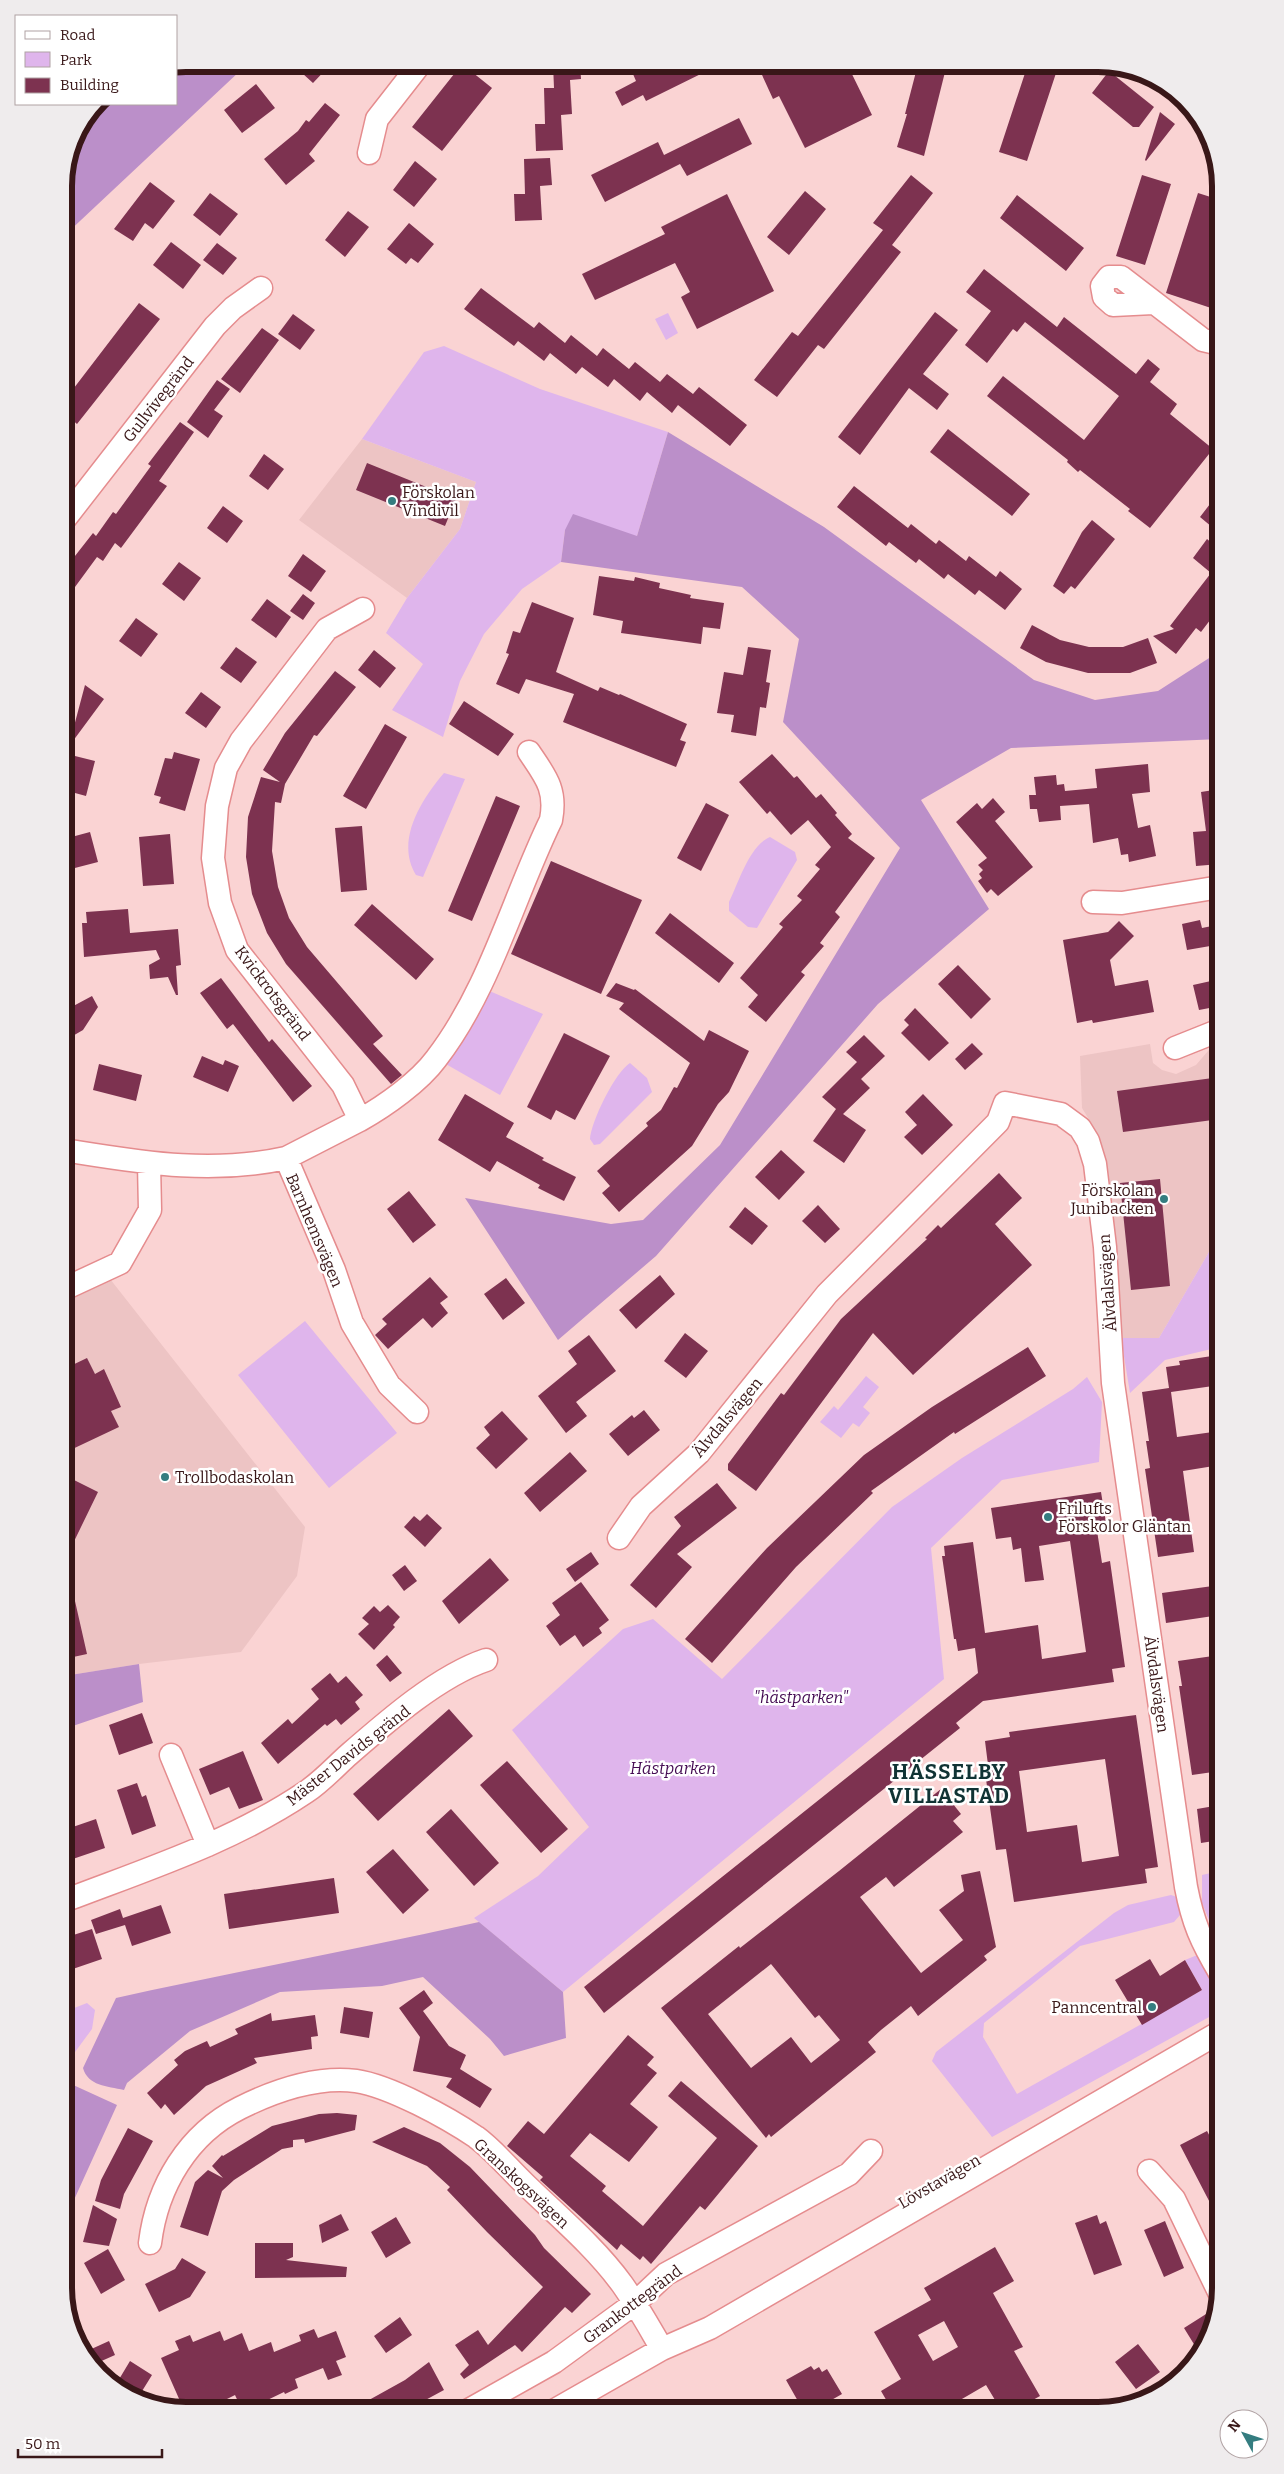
<svg xmlns="http://www.w3.org/2000/svg" width="1284" height="2474" viewBox="0 0 1284 2474" font-family="Bitter,serif">
<style>
.built{fill:#edc4c4}
.green{fill:#dfb5ec}
.forest{fill:#bb8fc9}
.building{fill:#7d3250;fill-rule:evenodd}
.lines{fill:none;stroke-linecap:round;stroke-linejoin:round}
.minor-casing{stroke:#e58c8e;stroke-width:25}
.minor{stroke:#fff;stroke-width:22}
.poi-dot{fill:#347d80;stroke:#fff;stroke-width:2}
.labels{text-anchor:middle;stroke-width:5;stroke-linejoin:round;paint-order:stroke}
.street-label{font-size:16px;fill:#391718;stroke:#fff}
.poi-label{font-size:16px;fill:#391718;stroke:#fff;text-anchor:start}
.park-label{font-size:16px;font-style:italic;fill:#440b52;stroke:#fff}
.district-label{font-size:21px;font-weight:bold;letter-spacing:1px;fill:#103334;stroke:#fff}
.rim{fill:none;stroke:#391718;stroke-width:6}
</style>
<rect width="100%" height="100%" fill="#fad3d3"/>
<!-- built -->
<path class="built" d="M362,439l114,43 -16,47 -53,69 -108,-78z
M1220,1041v192l-61,105h-38l-16,-173 -9,-34 -14,-23 -2,-52 70,-12 3,19 9,7 14,4 20,-9 18,-21z
M103,1270l202,257 -8,49 -56,76 -102,12 -75,12v-386z"/>
<!-- green -->
<path class="green" d="M668,313l10,20 -12,7 -11,-21z
M444,346l96,43 128,43 -31,104 -72,-6 -4,32 -39,27 -38,45 -24,47 -17,56 -51,-27 31,-46 -37,-31 21,-35 53,-69 16,-47 -114,-43 62,-87z
M444,773l21,6 -42,98 -7,-2c-21,-34 5,-75 28,-102z
M770,837l25,15 2,8 -40,68 -9,-1 -19,-16v-9c10,-20 20,-56 41,-65z
M487,990l56,24 -43,81 -56,-32z
M630,1063l17,15 5,14 -52,52 -6,1 -4,-6c1,-17 25,-67 40,-76z
M1220,1233v114l-55,13 -35,33 -9,-55h38z
M305,1321l92,112 -68,55 -91,-113z
M866,1376l13,11 -16,20 7,6 -11,14 -6,-4 -12,15 -21,-16 14,-16 4,4z
M1087,1377l15,25 -3,60 -97,18 -71,68 13,131 -381,313 -89,-74 64,-42 51,-49 -77,-97 111,-101 30,-10 69,60 170,-172 70,-49 111,-69z
M1220,1871v76l-18,-44v-28z
M1171,1895l6,2 3,18 -6,7 -94,24 -96,77 -1,14 34,57 185,-104 -17,-30 15,-6 20,38v19l-228,126 -60,-76 4,-9 178,-139 14,-8z
M87,2003l8,7 -3,19 -28,38v-55z"/>
<!-- forest -->
<path class="forest" d="M186,64h54l1,6 -177,166v-57l9,-40 24,-35h79v-38z
M668,432l156,95 210,153 61,20 63,-9 62,-40v88l-209,9 -90,52 68,109 -111,95 -222,252 -98,84 -93,-142 146,26 32,-4 77,-75 180,-297 -117,-126 16,-83 -57,-52 -181,-25 4,-32 8,-16 64,22z
M139,1664l4,38 -79,27v-53z
M479,1922l84,70 3,46 -62,18 -14,-17 -67,-62 -41,9 -102,6 -90,39 -63,52 -3,7c-17,-4 -36,-4 -41,-22l33,-70c121,-27 243,-49 363,-76z
M71,2084l46,21 -53,117v-136z"/>
<!-- building -->
<path class="building" d="M292,64h39l-18,19z
M462,64l30,24 -50,63 -30,-24z
M553,64h27l1,15 -11,1 2,34 -11,1 2,35 -27,1 -1,-27h10l-1,-36h10z
M653,64h68l-75,37 -3,-6 -21,11 -7,-14 21,-11 -3,-7z
M757,64h90l25,51 -67,33 -26,-52 -6,3z
M918,64h29l-23,92 -27,-9 10,-33h-2z
M1028,64h31l-32,97 -28,-9z
M1109,71l45,36 -15,20h-6l-41,-34z
M256,84l19,24 -33,25 -18,-23z
M325,103l15,12 -31,39 6,7 -29,24 -22,-26 34,-28 8,-11 3,2z
M1160,112l15,12 -29,37 -1,-1z
M739,118l13,26 -65,32 -7,-12 -75,38 -14,-27 67,-33 6,13z
M550,158l2,27 -12,1 2,34 -27,1 -1,-27h11l-1,-35z
M415,161l22,18 -23,28 -21,-17z
M911,175l22,18 -41,52 9,7 -77,97 -6,-4 -41,52 -23,-17 38,-48 6,4 85,-106 -10,-7z
M1142,175l29,9 -26,81 -29,-9z
M150,182l25,19 -22,28 -8,-6 -12,18 -19,-12z
M805,191l21,18 -37,46 -22,-18z
M210,193l28,21 -18,22 -27,-21z
M1198,193l22,7v91l-6,18 -48,-16z
M727,194l47,97 -77,38 -16,-32 9,-5 -15,-29 -80,37 -13,-26 83,-40 -4,-7z
M1017,195l67,53 -18,23 -66,-53z
M348,211l21,16 -24,30 -20,-17z
M409,223l25,21 -16,19 -7,-5 -5,6 -19,-15z
M171,242l30,23 -18,24 -30,-24z
M217,243l20,15 -14,17 -20,-15z
M984,269l73,58 7,-10 72,57 12,-15 12,10 -10,13 27,22 -7,10 43,35 -63,79 -22,-17 2,-2 -50,-39 -2,2 -11,-10 1,-2 -81,-64 16,-20 81,64 35,-44 -94,-74 -8,10 -4,-3 -26,34 -22,-18 26,-34 -25,-19z
M481,288l53,40 5,-6 26,21 6,-8 26,21 6,-8 26,21 6,-7 25,20 7,-8 26,20 6,-7 48,38 -17,21 -52,-41 -6,8 -25,-21 -7,9 -26,-22 -6,8 -26,-20 -6,7 -26,-21 -6,8 -26,-20 -4,5 -50,-37z
M139,303l21,16 -83,105 -13,-11v-12z
M935,312l23,18 -35,44 26,20 -12,16 -28,-22 -49,67 -22,-18z
M293,314l22,16 -15,20 -22,-16z
M262,328l17,12 -39,53 -19,-14z
M217,380l13,9 -16,21 9,6 -15,22 -21,-16z
M180,422l14,10 -35,49 8,5 -46,62 -6,-5 -12,18 -6,-4 -33,45v-32l29,-37 3,3 17,-24 3,2 35,-48 -3,-2z
M948,429l82,65 -18,22 -82,-64z
M264,454l20,15 -16,21 -19,-14z
M367,463l89,36 -11,27 -89,-36z
M854,486l54,42 3,-4 25,20 3,-4 27,21 3,-5 27,21 4,-6 22,18 -17,21 -26,-20 -4,5 -27,-21 -4,5 -25,-20 -3,4 -27,-21 -3,4 -49,-39z
M1210,504l10,8v5l-8,10 -12,-10z
M223,506l20,15 -16,22 -20,-15z
M1092,520l23,19 -40,50 -4,-3 -7,8 -11,-8 29,-54z
M1207,539l13,11v57l-19,25 -5,-4 -20,26 -23,-18 21,-7 -4,-3 41,-53 -18,-15z
M303,554l23,17 -15,21 -23,-16z
M179,562l22,16 -17,23 -22,-17z
M599,576l35,5 1,-4 25,6 -1,5 32,7 -1,3 34,5 -4,26 -17,-2 -2,17 -80,-11 2,-12 -30,-6z
M303,594l12,9 -12,17 -13,-9z
M267,599l24,18 -15,21 -25,-18z
M532,602l42,16 -18,54 42,19 2,-4 19,8 1,-1 67,30 -7,16 6,2 -10,25 -113,-45 11,-28 -48,-15 -7,15 -23,-10 13,-30 -3,-1 7,-22 7,2z
M136,618l22,16 -17,23 -22,-16z
M1032,625l28,15 29,7h34l25,-9 9,25 -27,10h-42l-42,-11 -26,-14z
M236,647l21,15 -16,21 -21,-15z
M748,647l23,3 -5,32 4,1 -4,25 -6,-1 -4,29 -25,-4 3,-17 -17,-2 7,-41 19,3z
M374,650l22,18 -16,20 -22,-18z
M335,671l21,16 -39,49 -3,-1 -29,49 -4,19 -6,-1 -3,49 6,36 11,31 18,29 76,89 -10,8 29,31 -11,9 -105,-120 -19,-31 -15,-39 -6,-37 2,-40 13,-40 19,5 -17,-12 22,-37z
M85,685l19,14 -34,46h-1z
M201,692l20,15 -15,21 -21,-15z
M464,701l50,33 -16,22 -49,-32z
M385,724l22,13 -41,72 -23,-13z
M174,752l26,7 -15,52 -26,-8 2,-6 -7,-2 11,-37 7,1z
M67,754l28,7 -9,35 -22,-6v-25z
M772,754l22,24 3,-2 19,22 5,-4 16,19 -2,2 17,19 -4,4 27,20 -40,54 5,5 -20,26 4,3 -23,26 4,3 -39,47 -18,-15 10,-12 -18,-17 43,-51 -4,-3 23,-24 -5,-4 23,-27 -5,-4 16,-18 -23,-27 -17,15 -21,-24 -3,3 -28,-32z
M1148,764l2,28 -18,2 6,34 12,-3 6,31 -27,6 -1,-8 -7,1 -3,-17 -25,5 -4,-39 -29,2 1,14 -22,2 -2,-13h-7l-1,-14h7l-2,-18 22,-2 1,10 7,-1 1,7 32,-3 -2,-19z
M1220,789v75l-24,2 -3,-34 13,-1 -5,-39z
M496,796l24,10 -48,115 -24,-10z
M993,798l12,14 -10,9 38,46 -35,29 -7,-7 -4,4 -9,-12 4,-3 -3,-4 4,-4 -5,-5 9,-7 -31,-36 21,-19 5,6z
M706,803l23,12 -28,56 -24,-13z
M362,826l5,64 -26,2 -6,-64z
M90,832l8,30 -27,7 -7,-30z
M170,834l4,50 -31,2 -4,-49z
M551,861l91,39 -41,94 -90,-40z
M372,904l62,55 -18,21 -62,-55z
M128,909l2,24 48,-4 3,36 -5,1 2,29h-2l-8,-18 -18,2 -1,-14 11,-6 -4,-9 -72,7 -2,-34h5l-1,-11z
M670,913l64,50 -15,20 -64,-50z
M1200,920l2,8 10,-2 4,19 -29,5 -5,-26z
M1119,921l15,15 -24,24 5,26 33,-6 6,32 -61,11 -1,-3 -15,3 -14,-83 45,-8z
M958,965l33,34 -20,20 -33,-35z
M221,978l48,64 3,-3 40,47 -19,16 -60,-78 -6,5 -27,-36z
M1220,979v27l-21,4 -6,-25z
M616,983l18,7 1,-1 69,52 5,-11 40,21 -20,41 -11,12 -26,42 -73,66 -17,-19 8,-7 -13,-15 51,-45 -2,-3 15,-13 13,-23 3,1 13,-25 -71,-54 5,-6 -18,-7z
M92,996l6,11 -15,23 -19,11v-30z
M915,1008l34,35 -20,18 -28,-28 8,-8 -5,-5z
M564,1033l46,23 -35,64 -19,-10 -5,10 -24,-13z
M864,1035l21,21 -24,23 9,9 -27,26 23,16 -22,33 -31,-22 23,-32 -14,-12 35,-35 -11,-10z
M972,1043l11,11 -18,16 -10,-11z
M202,1056l21,9 2,-5 14,6 -11,26 -35,-15z
M99,1064l43,11 -6,26 -43,-11z
M1220,1077v42l-97,13 -6,-41z
M465,1094l49,29 -8,14 38,21 -2,2 34,17 -12,24 -26,-13 2,-3 -43,-24 -7,11 -52,-32z
M923,1094l30,31 -31,30 -18,-18 13,-12 -12,-13z
M781,1150l24,22 -26,28 -24,-23z
M999,1173l23,25 -27,26 37,41 -119,110 -40,-42 -117,158 -28,-21v-6l53,-71 3,2 57,-76 86,-80 -2,-1 13,-13 3,3z
M1160,1179l10,107 -39,4 -11,-107z
M409,1191l27,34 -23,18 -26,-34z
M818,1205l22,24 -15,14 -23,-22z
M745,1207l23,19 -16,19 -23,-18z
M660,1275l15,19 -39,35 -17,-19z
M430,1277l18,20 -8,6 8,10 -16,15 -9,-10 -35,31 -13,-14 12,-11 -5,-5z
M506,1278l19,25 -22,17 -19,-26z
M685,1333l23,18 -22,27 -22,-17z
M589,1335l27,36 -40,31 11,14 -21,17 -28,-37 39,-32 -9,-13z
M1028,1347l18,29 -91,58 -1,-2 -83,59 2,2 -77,74 -84,96 -27,-24 82,-91 97,-93 68,-48z
M1212,1356l1,4 7,-2v27l-49,7 6,45 43,-6v34l-37,6 11,81 -36,5 -13,-88 5,-1 -4,-27h3l-7,-49 27,-4 -3,-21 14,-2 -1,-4z
M87,1358l8,16 9,-5 17,38 -10,4 8,16 -55,26v-84z
M644,1410l16,20 -32,26 -19,-22 23,-19 2,3z
M502,1411l26,28 -32,30 -20,-21 14,-13 -6,-8z
M570,1452l17,19 -47,41 -16,-19z
M70,1478l28,14 -34,70v-72z
M717,1483l20,25 -60,46 15,13 -36,41 -26,-23 51,-59 -7,-9z
M1101,1492l5,31 -10,1 6,39 8,-2 15,106 -13,2 2,13 -131,19 -27,22 4,5 -356,285 -20,-26 394,-314 -3,-25 -17,3 -2,-12h-2l-12,-83h3l-1,-10 29,-4 12,91 53,-8 4,34 44,-7 -16,-111 -31,5 5,34 -19,2 -4,-34 -8,2 -2,-13 -15,2 -5,-31z
M427,1514l15,14 -17,19 -21,-20 10,-11 6,5z
M591,1552l8,12 -24,18 -9,-13z
M490,1558l19,22 -50,44 -17,-23z
M405,1565l12,16 -13,10 -12,-16z
M70,1579l17,75 -23,5v-79z
M581,1582l28,38 -10,8 3,5 -19,14 -8,-12 -15,11 -14,-20 14,-11 -8,-12z
M1220,1585v30l-54,8 -4,-30z
M388,1605l12,12 -7,8 2,2 -21,23 -16,-16 11,-10 -7,-6 12,-12 6,6z
M387,1655l15,18 -12,9 -14,-17z
M1220,1655v116l-28,4 -13,-89h3l-4,-25z
M330,1673l8,10 8,-7 17,19 -8,7 5,7 -19,16 -5,-6 -9,7 -2,-2 -47,40 -17,-21 27,-24 4,5 27,-25 -8,-10z
M449,1709l24,27 -95,85 -25,-27z
M142,1713l11,30 -34,12 -10,-30z
M1136,1715l22,152 -13,2 2,14 -133,19 -8,-53 -10,1 -12,-85h4l-3,-24 25,-4 -1,-5zM1105,1759l14,97 -37,6 -5,-37 -50,7 -8,-61z
M243,1751l20,49 -24,9 -10,-22 -19,8 -11,-26z
M507,1761l61,68 -27,24 -61,-68z
M137,1783l5,14 4,-2 10,31 -24,9 -15,-45z
M941,1789l20,25 -8,7 10,11 -69,55 -8,-10 -26,20 61,76 42,-33 -24,-30 25,-19 -3,-16 19,-4 16,76 -12,9 3,4 -69,56 -7,-10 -30,24 -13,12 8,10 -105,85 -2,-3 -3,4 -105,-130 78,-62 1,2 99,-77zM771,1964l44,54 4,-3 21,25 -29,23 -20,-26 -40,31 -43,-54z
M1220,1805v35l-19,3 -4,-34z
M451,1809l48,54 -25,23 -48,-54z
M96,1819l9,29 -41,14v-32z
M393,1849l36,41 -26,24 -37,-42z
M334,1878l5,35 -110,16 -5,-35z
M161,1905l10,28 -39,13 -7,-21 -29,9 -5,-14 29,-11 3,9z
M92,1929l10,30 -38,13v-34z
M1150,1959l10,17 25,-16 17,30 -60,35 -27,-45z
M424,1990l9,13 -10,8 26,35 17,9 -6,14 32,20 -12,19 -34,-21 6,-9 -39,-7 7,-34 -21,-29z
M344,2007l29,5 -4,26 -29,-5z
M271,2013l1,8 43,-6 3,21 -7,1 1,12 -58,9 3,5 -51,23 -32,29 -9,-11 -4,5 -14,-16 31,-28 -4,-5 11,-9 22,-10 3,6 13,-6 15,-7 -3,-5z
M628,2035l26,22 -7,8 10,8 -27,31 28,23 -29,35 -39,-29 -20,23 36,30 -4,5 41,35 74,-88 -49,-42 13,-15 77,65 -53,64 -5,-4 -49,58 -8,-8 -3,4 -19,-16 -4,6 -77,-70 3,-3 -36,-31 21,-25 16,13z
M337,2113l20,2 -2,15 -50,13 -1,-4 -11,1v7l-11,2 -48,31 -12,11 -14,45 -28,-9 15,-45 13,-12 15,8 -11,-12 10,-11 1,1 49,-30 47,-12z
M404,2127l36,16 30,24 65,68 9,13 47,46 -19,19 -7,-6 -43,45 -7,-7 -51,34 -4,-5 9,-9 -14,-20 23,-15 10,15 55,-58 -56,-55 -40,-42 3,-3 -23,-21 -55,-24z
M128,2128l25,13 -29,53 -4,15 -25,-8 6,-21z
M1207,2131l13,24v67l-40,-77z
M93,2205l24,14 -8,27 -26,-4z
M341,2214l8,16 -27,13 -3,-18z
M1097,2215l3,9 6,-3 16,44 -28,10 -19,-52z
M396,2217l15,26 -25,15 -15,-26z
M1165,2221l19,47 -20,9 -20,-47z
M255,2243h38v14l-7,3 61,7 -1,10 -91,1z
M995,2247l19,34 -21,12 30,54 -9,4 26,45 -25,14h-14l-15,-25 -43,25h-51l-11,-19 20,-12 -27,-47 57,-32 -7,-12zM944,2321l14,26 -25,14 -15,-26z
M108,2249l17,31 -24,14 -17,-31z
M182,2258l24,14 -16,25 -31,15 -14,-28 30,-15z
M1214,2309l-8,25 -6,20 -16,-26z
M400,2317l12,18 -26,18 -12,-17z
M314,2329l4,9 18,-7 10,26 -10,4 6,14 -14,5 -5,-12 -28,11 3,9 -13,6 -1,-2 -37,18h-5l-7,-15 -30,15h-21l-23,-52 18,-8 -4,-9 15,-6 3,7 27,-11 4,10 18,-8 7,18 22,-9 3,10 27,-11 -2,-6z
M109,2341l6,14 -18,8 -10,-12z
M1138,2344l22,28 -24,17 -21,-27z
M130,2361l22,14 -13,21 -21,-7 -3,-3z
M429,2362l15,28 -37,20h-56l54,-30z
M811,2366l3,4 5,-3 3,5 5,-3 15,25 -28,16h-11l-17,-30z"/>
<g class="lines">
<defs>
<path id="minor" d="M369,153l8,-34 43,-55
M1153,303l-40,2 -9,-8 -2,-11 7,-9h12l82,63 17,4
M64,520l151,-194 18,-18 28,-20
M1093,902l29,1 98,-16
M1175,1048l45,-18
M360,1120c25,-14 59,-38 76,-61 54,-70 77,-161 115,-239 6,-31 -6,-44 -22,-68
M64,1150c76,12 145,25 222,8l48,112 18,53 37,62 28,27
M286,1158l74,-38 -17,-35 -106,-135 -17,-47 -7,-45 4,-52 9,-38 15,-27 86,-112 36,-20
M64,1289l56,-26 30,-53 -1,-46
M619,1538l22,-32 58,-53 128,-159 171,-172 7,-19 56,11 19,14 8,13 7,23 10,83 8,136 73,504c7,36 15,54 34,86
M171,1755l37,90
M64,1901c83,-32 168,-59 242,-109 15,-10 27,-23 40,-35 39,-34 92,-81 140,-97
M1149,2171l25,28 45,93
M150,2243c7,-57 38,-109 90,-135 36,-18 76,-32 116,-27 34,5 92,37 120,56 18,13 33,32 49,47 33,32 70,63 97,100 15,21 27,43 40,65
M469,2410l85,-48 81,-59 31,-29 183,-100 22,-23
M555,2410l107,-61 48,-21 510,-296"/>
</defs>
<!-- minor casing -->
<use href="#minor" class="minor-casing"/>
<!-- minor -->
<use href="#minor" class="minor"/>
</g>
<!-- markers -->
<g class="poi-dot">
<circle cx="392" cy="501" r="5"/>
<circle cx="1164" cy="1199" r="5"/>
<circle cx="165" cy="1477" r="5"/>
<circle cx="1048" cy="1517" r="5"/>
<circle cx="1152" cy="2007" r="5"/>
</g>
<g class="labels">
<!-- street labels -->
<g class="street-label">
<text transform="translate(158 399) rotate(-52)" y="6">Gullvivegränd</text>
<text transform="translate(273 993) rotate(53)" y="6">Kvickrotsgränd</text>
<text transform="translate(315 1230) rotate(67)" y="6">Barnhemsvägen</text>
<text transform="translate(1107 1283) rotate(-94)" y="6">Älvdalsvägen</text>
<text transform="translate(727 1417) rotate(-50)" y="6">Älvdalsvägen</text>
<text transform="translate(1157 1684) rotate(82)" y="6">Älvdalsvägen</text>
<text transform="translate(348 1755) rotate(-38)" y="6">Mäster Davids gränd</text>
<text transform="translate(939 2181) rotate(-30)" y="6">Lövstavägen</text>
<text transform="translate(522 2183) rotate(43)" y="6">Granskogsvägen</text>
<text transform="translate(632 2304) rotate(-37)" y="6">Grankottegränd</text>
</g>
<!-- poi labels -->
<g class="poi-label">
<text x="402" y="498">Förskolan<tspan x="402" dy="18">Vindivil</tspan></text>
<text x="1154" y="1196" text-anchor="end">Förskolan<tspan x="1154" dy="18">Junibacken</tspan></text>
<text x="175" y="1483">Trollbodaskolan</text>
<text x="1058" y="1514">Frilufts<tspan x="1058" dy="18">Förskolor Gläntan</tspan></text>
<text x="1142" y="2013" text-anchor="end">Panncentral</text>
</g>
<!-- park labels -->
<g class="park-label">
<text x="801" y="1703">"hästparken"</text>
<text x="673" y="1774">Hästparken</text>
</g>
<!-- district labels -->
<g class="district-label">
<text x="949" y="1779">HÄSSELBY<tspan x="949" dy="24">VILLASTAD</tspan></text>
</g>
</g>
<!-- crop -->
<path d="M0 0H1284V2474H0ZM186 72H1098A114 114 0 0 1 1212 186V2288A114 114 0 0 1 1098 2402H186A114 114 0 0 1 72 2288V186A114 114 0 0 1 186 72Z" fill="#efeced" fill-rule="evenodd"/>
<path class="rim" d="M186 72H1098A114 114 0 0 1 1212 186V2288A114 114 0 0 1 1098 2402H186A114 114 0 0 1 72 2288V186A114 114 0 0 1 186 72Z"/>
<!-- legend -->
<rect x="15" y="15" width="162" height="90" fill="#ffffff" stroke="#b0a2a3"/>
<rect x="25" y="31" width="25" height="8" fill="#ffffff" stroke="#b0a2a3"/>
<text x="60" y="40" font-size="15" fill="#391718">Road</text>
<rect x="25" y="52" width="25" height="15" fill="#dfb5ec" stroke="#b0a2a3"/>
<text x="60" y="65" font-size="15" fill="#391718">Park</text>
<rect x="25" y="78" width="25" height="15" fill="#7d3250" stroke="#b0a2a3"/>
<text x="60" y="90" font-size="15" fill="#391718">Building</text>
<!-- north arrow -->
<g transform="translate(1244 2434) rotate(310)"><circle r="24" fill="#ffffff" stroke="#b0a2a3"/>
<path d="M0-4L9 19L0 12L-9 19Z" fill="#347d80"/>
<text y="-8" font-size="14" font-weight="bold" text-anchor="middle" fill="#391718">N</text>
</g>
<!-- scale -->
<path d="M18 2449v8h144v-8" fill="none" stroke="#391718" stroke-width="2.5"/>
<text x="25" y="2449" font-size="15" fill="#391718" stroke="#ffffff" stroke-width="4" paint-order="stroke">50 m</text>
</svg>
